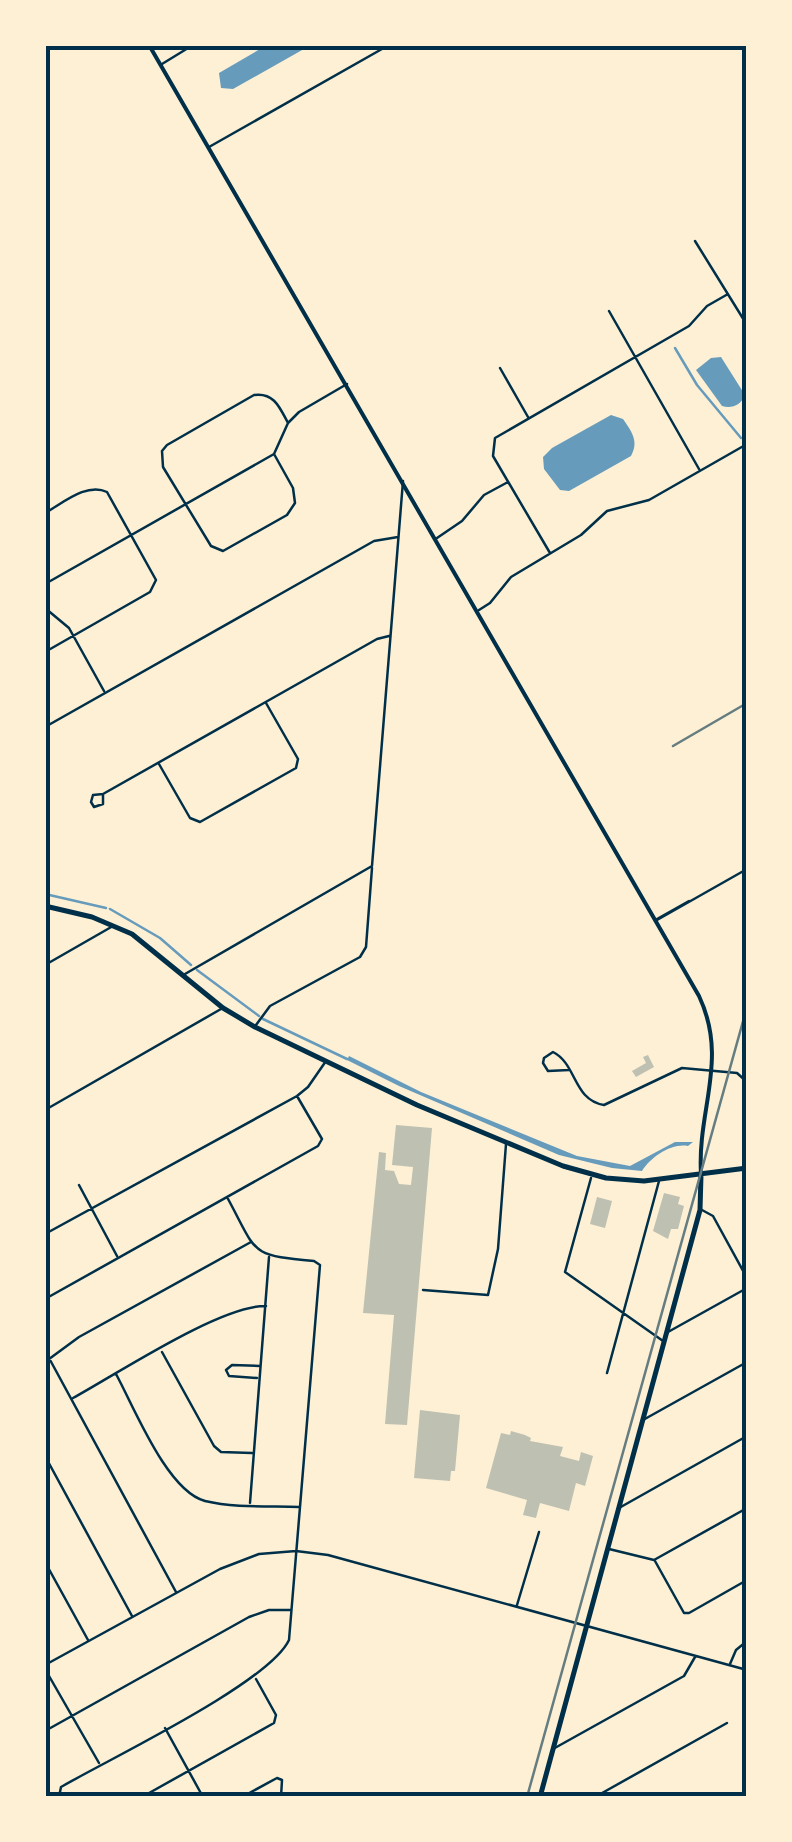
<svg xmlns="http://www.w3.org/2000/svg" width="792" height="1842" viewBox="0 0 792 1842" font-family="'Asap Condensed',sans-serif">
<style>
.water{fill:#669bbc}
.lines{fill:none;stroke-linecap:round;stroke-linejoin:round}
.stream{stroke:#669bbc;stroke-width:2.5}
.building{fill:#bec0b2}
.minor{stroke:#003049;stroke-width:2.5}
.secondary{stroke:#003049;stroke-width:4}
.primary{stroke:#003049;stroke-width:5}
.rail{stroke:#657d81;stroke-width:2.5}
.neatline{fill:none;stroke:#003049;stroke-width:4}
</style>
<rect width="100%" height="100%" fill="#fdf0d5"/>
<!-- water -->
<path class="water" d="M267,45h44l-78,44 -12,-1 -2,-15z
M721,357l24,38c-4,10 -13,14 -23,11l-26,-36 15,-12z
M611,415l12,4c9,13 16,22 8,37l-62,35 -9,-1 -16,-21 -1,-12 9,-9z
M349,1056l72,36 156,64 53,10 45,-24h18l-5,4c-17,-3 -37,11 -46,25l-30,-3 -53,-13 -160,-69 -52,-26z"/>
<g class="lines">
<!-- stream -->
<path class="stream" d="M675,348l22,37 44,53
M45,894l61,14
M110,909l50,29 31,27
M197,970l62,46
M263,1019l84,40"/>
</g>
<!-- building -->
<path class="building" d="M648,1055l6,12 -18,10 -4,-6 14,-8 -3,-6z
M396,1125l36,3 -25,297 -22,-1 9,-109 -31,-2 16,-161 7,1 -1,17 9,1 5,13 12,1 2,-18 -21,-2z
M664,1193l16,4 -2,7 6,2 -6,23h-7l-3,10 -15,-8z
M597,1197l15,4 -7,27 -15,-4z
M420,1410l40,5 -5,56h-4l-1,10 -36,-3z
M511,1431l14,4 6,3 -1,3 33,6 -3,9 19,5 2,-9 12,4 -8,30 -9,-3 -7,28 -29,-8 -4,15 -13,-3 4,-15 -41,-12 15,-55 9,2z"/>
<g class="lines">
<!-- minor -->
<path class="minor" d="M162,64l31,-19
M209,147l180,-102
M695,241l52,84
M609,311l90,158
M500,368l28,49
M274,454l19,34 2,15 -8,12 -64,36 -12,-5 -48,-79 -1,-16 5,-6 87,-50c20,-3 26,13 34,28
M45,513c18,-10 42,-31 62,-21l49,88 -6,12 -105,60
M437,538l25,-17 22,-26 24,-13
M550,553l-57,-97 2,-18 194,-112 18,-20 21,-12
M45,584l229,-130 14,-31 11,-11 48,-28
M45,608l24,20 35,63
M479,610l11,-7 21,-26 70,-42 26,-24 42,-11 98,-56
M45,727l329,-186 24,-4
M159,764l31,54 10,4 96,-54 2,-9 -32,-56
M103,794v10l-9,3 -3,-5 2,-7 10,-1 274,-155 12,-3
M657,919l32,-18
M657,920l90,-51
M45,965l68,-39
M185,974l187,-108 31,-385
M256,1025l14,-19 90,-49 6,-10 6,-79
M569,1070l-21,1 -5,-8 1,-5 9,-6c24,12 20,48 51,53l78,-37 55,5 10,9
M45,1110l176,-101
M591,1178l-26,94 98,69
M79,1185l38,71
M702,1210l11,6 34,62
M45,1234l252,-138 11,-9 18,-26
M423,1290l65,5 10,-46 8,-105
M45,1299l273,-153 4,-7 -25,-43
M668,1332l79,-44
M162,1352l52,94 7,6 31,1
M49,1358l127,234
M45,1362l34,-25 172,-95
M607,1373l52,-192
M116,1374c18,33 51,117 89,127 29,7 64,5 94,6
M257,1378l-28,-2 -3,-6 6,-5 28,1
M73,1398c44,-24 148,-93 193,-92
M643,1420l104,-58
M45,1456l87,160
M250,1503l19,-246
M619,1508l128,-72
M609,1549l45,11 93,-52
M655,1561l29,52h5l58,-33
M45,1562l43,78
M517,1605l22,-73
M730,1664l6,-14 11,-9
M45,1665l175,-96 39,-15 37,-3 32,4 419,115
M45,1669l54,94
M165,1728l38,69
M45,1731l204,-114 20,-7h22
M553,1749l131,-73 11,-19
M59,1797l2,-10c48,-28 208,-104 228,-147l31,-375 -6,-4c-66,-6 -56,-7 -87,-64
M142,1797l132,-74 2,-8 -20,-36
M242,1797l35,-19 5,2 -1,17
M595,1797l132,-74"/>
<!-- secondary -->
<path class="secondary" d="M149,45l550,951c30,64 -2,113 2,178"/>
<!-- primary -->
<path class="primary" d="M45,906l47,11 40,17 91,74 32,19 162,78 146,61 43,12 38,3 103,-13
M540,1797l160,-587 1,-35"/>
<!-- rail -->
<path class="rail" d="M673,746l74,-43
M527,1797l220,-790"/>
</g>
<!-- border -->
<rect width="792" height="1842" fill="none" stroke="#fdf0d5" stroke-width="95"/>
<rect x="48" y="48" width="696" height="1746" class="neatline"/>
</svg>
